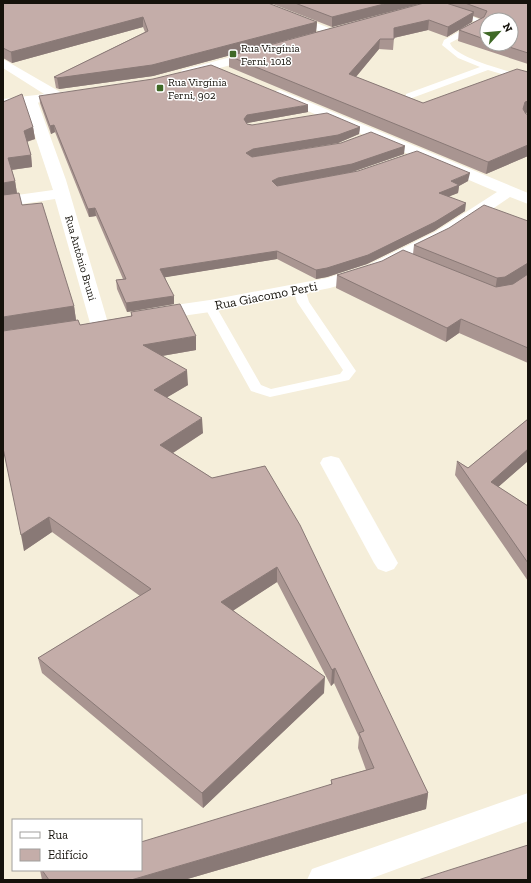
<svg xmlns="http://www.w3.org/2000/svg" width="531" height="883" viewBox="0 0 531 883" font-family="'Zilla Slab',serif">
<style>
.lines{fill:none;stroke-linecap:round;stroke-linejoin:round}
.service{fill:#fff;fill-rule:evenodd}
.pedestrian{fill:#fff;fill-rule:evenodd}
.minor{fill:#fff;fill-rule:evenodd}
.tertiary{fill:#fff;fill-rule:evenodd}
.wall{fill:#a99591;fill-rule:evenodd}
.shaded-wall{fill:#897976}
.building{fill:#c4ada9;stroke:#897976}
.poi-dot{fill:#3f6926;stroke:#fff;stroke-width:1.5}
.labels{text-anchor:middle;stroke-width:3;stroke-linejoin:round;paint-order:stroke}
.far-poi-label{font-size:11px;fill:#15120b;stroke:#fff;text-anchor:start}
.far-street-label{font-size:11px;fill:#15120b;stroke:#fff}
.street-label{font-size:13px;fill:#15120b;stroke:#fff}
</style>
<rect width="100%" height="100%" fill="#f5eeda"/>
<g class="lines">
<!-- service -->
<path class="service" d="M453,11h4l27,10 -2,5 -32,17c4,15 62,29 78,34v5l-40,-12 -76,28h-6v-4l74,-27 -22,-9 -16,-13 2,-5 32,-18 -23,-9z
M299,286l6,3 4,13 47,69 -7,9 -79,17 -19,-6 -47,-85 2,-3h8l47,82 10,4 69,-15 3,-4 -46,-68 -4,-13z"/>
<!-- pedestrian -->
<path class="pedestrian" d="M331,456l8,2 3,5 56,100 -4,6 -8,3 -8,-3 -4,-6 -54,-100 3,-5z"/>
<!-- minor -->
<path class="minor" d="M251,3h15l71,28 2,2 -6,3 -4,-1 -77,-30z
M3,59l59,34 2,3 -2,3h-10l-49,-31z
M280,90l248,103v11l-18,-7 -63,43 -67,33 -50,15 -120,24 -56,8 -7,-2 -2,-4 2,-4 7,-2 56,-8 117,-22 41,-13 67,-33 62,-40 -222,-95 -2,-3 2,-3z
M30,96l5,1 2,3 29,80 42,143 -2,4 -7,2 -7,-2 -2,-4 -35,-124 -52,8v-10l50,-7 -30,-90 2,-3z
M528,793v28l-161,59h-60l5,-11z"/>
<!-- tertiary -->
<path class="tertiary" d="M257,50l4,1 2,3 -2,3 -75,20 -6,-4 2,-3z
M69,91l7,4 -2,3 -71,9v-8z"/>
</g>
<!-- wall -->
<path class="wall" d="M3,3l314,19 -1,10 -163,44 -94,13 -3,-1 -2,-11 91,-45 -2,-5 -131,36 -9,-5z
M270,3h153l-91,24z
M424,3h104v61l-70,-23 1,-11 22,-11 -8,-3 -1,6 -25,15 -19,-7 -34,8 -1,12 -14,-1 -23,28 67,26 105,-31v40l-2,1v1h2v42l-42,18 -257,-107v-11zM487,20l24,24h-24z
M39,96l269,16 -61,11h-1l1,1 5,1 108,2 -1,7 -21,9 -86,14 152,-3 -52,18 -75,14 191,-5 -9,5 -1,7 -9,3 16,15 -31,20 -67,33 -40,13 -11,2 -39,-20 -112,18 9,27 -47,8 -10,-23 -1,-9 7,-1 -27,-63 -7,1 -34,-85 -4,2 -11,-31z
M3,102l30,25 2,12 -8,3 4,13 1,12 -20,3 3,11 2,12 5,12 52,101 2,14 4,5 51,-9v-4l65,38 -34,6 26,29 -21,12 36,36 -30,20 39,25 53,-12 163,327 -2,16 -242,71h-142l-2,-10h101l190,-86v-4l35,-10 -8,-22 1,-11 -25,-54 -3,3 -54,-104 -44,28 91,83 -121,115 -161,-135 -4,-15 102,-62 -88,-64 -28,19z
M528,221v142l-69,-30 -13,9 -110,-54 1,-13 76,-21 1,-9z
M528,419v42l-30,26 30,19v75l-73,-106 2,-14 11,7z"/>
<!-- shaded-wall -->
<path class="shaded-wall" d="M388,3h35l-91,24v-10z
M474,12l-2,10 -25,15 1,-10z
M143,17v10l-131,36 -1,-11z
M429,20l-1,10 -35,8 1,-10z
M317,22l-1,10 -163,44 -94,13 -2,-11z
M380,39l-1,10 -30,36v-11z
M528,101v11l-4,2 -1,-5 2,-7z
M308,105v7l-61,11 -3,3v-7l3,-4z
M54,125l1,7 -4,2 -1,-8z
M33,127l2,12 -10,3 -1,-11z
M360,127l-1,7 -21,9 -85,14 -6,3 -1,-7 7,-4z
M528,145v11l-42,18 2,-12z
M405,146l-1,8 -52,18 -74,14 -6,3v-8l6,-3z
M31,155l1,12 -22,3 -2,-12z
M470,173l-2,8 -9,5 -1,7 -20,8 1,-8 12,-12z
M15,181l2,13 -14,2v-13z
M466,203l-1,8 -31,20 -67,33 -40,13 -11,2v-9z
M95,208l1,8 -7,1 -1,-8z
M277,251v8l-116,19 -1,-9z
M528,263v13l-26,15h-7l2,-13z
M174,296v8l-47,8 -1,-9z
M74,306l2,14 -73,11v-14z
M461,319l-2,14 -13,9 1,-14z
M196,336v14l-52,9 -1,-14z
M187,370l1,15 -32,19 -2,-14z
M202,418l1,15 -41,27 -2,-15z
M528,449v12l-40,35 3,-14z
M49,517l3,15 -28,19 -3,-16z
M277,567v15l-55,36 -1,-16z
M335,668l-1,15 -3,3 1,-16z
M325,677l-1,16 -121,115 -1,-15z
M428,793l-2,16 -242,71h-53z"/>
<!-- building -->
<path class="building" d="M3,3h265l49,19 -165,43 -95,13 -3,-1 94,-46 -5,-14 -132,35 -8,-4z
M295,3h93l-56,14z
M424,3h22l28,9 -26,15 -19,-7 -35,8v11h-14l-31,35 74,29 94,-34 11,3v29l-3,1 -2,7 3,5h2v31l-40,17 -259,-106z
M465,3h63v50l-28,-9h11v-24h-24v20l-28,-10 25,-13 3,-6z
M211,65l97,40 -61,10 -3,4 3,5 5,1 75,-12 33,14 -22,8 -85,14 -7,4 6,4 89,-14 30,-11 34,14 -53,18 -74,14 -6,3 5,5 81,-15 59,-20 53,22 -19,8 8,4 -20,8 27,10 -31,19 -67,33 -41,13 -11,2 -39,-19 -117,18 14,27 -48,7 -10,-23 10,-1 -31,-71 -7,1 -34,-84 -4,1 -11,-30 114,-17z
M22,94l11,33 -9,4 7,24 -23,3 7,23 -12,2v-81z
M19,193l3,12 20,-2 32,103 -71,11v-122z
M484,205l44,16v42l-23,14 -8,1 -83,-33 35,-17z
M403,250l93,37 17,-3 15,-10v74l-67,-29 -14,9 -110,-53 45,-14z
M180,304l16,32 -53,9 44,25 -33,20 48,28 -42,27 52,33 53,-12 35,59 128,268 -297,87h-82l-7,-10h99v-28l191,-58 -1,-4 43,-12 -15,-35 5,-2 -29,-63 -3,2 -55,-103 -56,35 104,75 -123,116 -164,-135 113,-69 -102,-72 -28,18 -18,-87v-117l75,-11 2,5 52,-9 -1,-4z
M528,419v30l-37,33 37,24v57l-71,-102 11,7z
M528,845v35h-110z"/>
<!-- markers -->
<g class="poi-dot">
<rect x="229" y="50" width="8" height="8" rx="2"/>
<rect x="156" y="84" width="8" height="8" rx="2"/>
</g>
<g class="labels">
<!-- far-poi labels -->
<g class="far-poi-label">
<text x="241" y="52">Rua Virgínia<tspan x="241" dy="13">Ferni, 1018</tspan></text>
<text x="168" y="86">Rua Virgínia<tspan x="168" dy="13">Ferni, 902</tspan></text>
</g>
<!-- far-street labels -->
<g class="far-street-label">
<text transform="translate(81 258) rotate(74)" y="4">Rua Antônio Bruni</text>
</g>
<!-- street labels -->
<g class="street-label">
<text transform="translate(266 295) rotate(-11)" y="5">Rua Giacomo Perti</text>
</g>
</g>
<!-- border -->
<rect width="531" height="883" fill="none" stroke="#15120b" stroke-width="8"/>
<!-- legend -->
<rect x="12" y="819" width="130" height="52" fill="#ffffff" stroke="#a1a09d"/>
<rect x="20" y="832" width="20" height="6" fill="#ffffff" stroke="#a1a09d"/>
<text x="48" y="839" font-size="12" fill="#15120b">Rua</text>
<rect x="20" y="849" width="20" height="12" fill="#c4ada9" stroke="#a1a09d"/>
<text x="48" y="859" font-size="12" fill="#15120b">Edifício</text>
<!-- north arrow -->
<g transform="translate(499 32) rotate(63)"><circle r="19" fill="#ffffff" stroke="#a1a09d"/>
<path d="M0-3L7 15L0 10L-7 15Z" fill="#3f6926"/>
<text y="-6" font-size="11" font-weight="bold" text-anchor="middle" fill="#15120b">N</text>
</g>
</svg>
